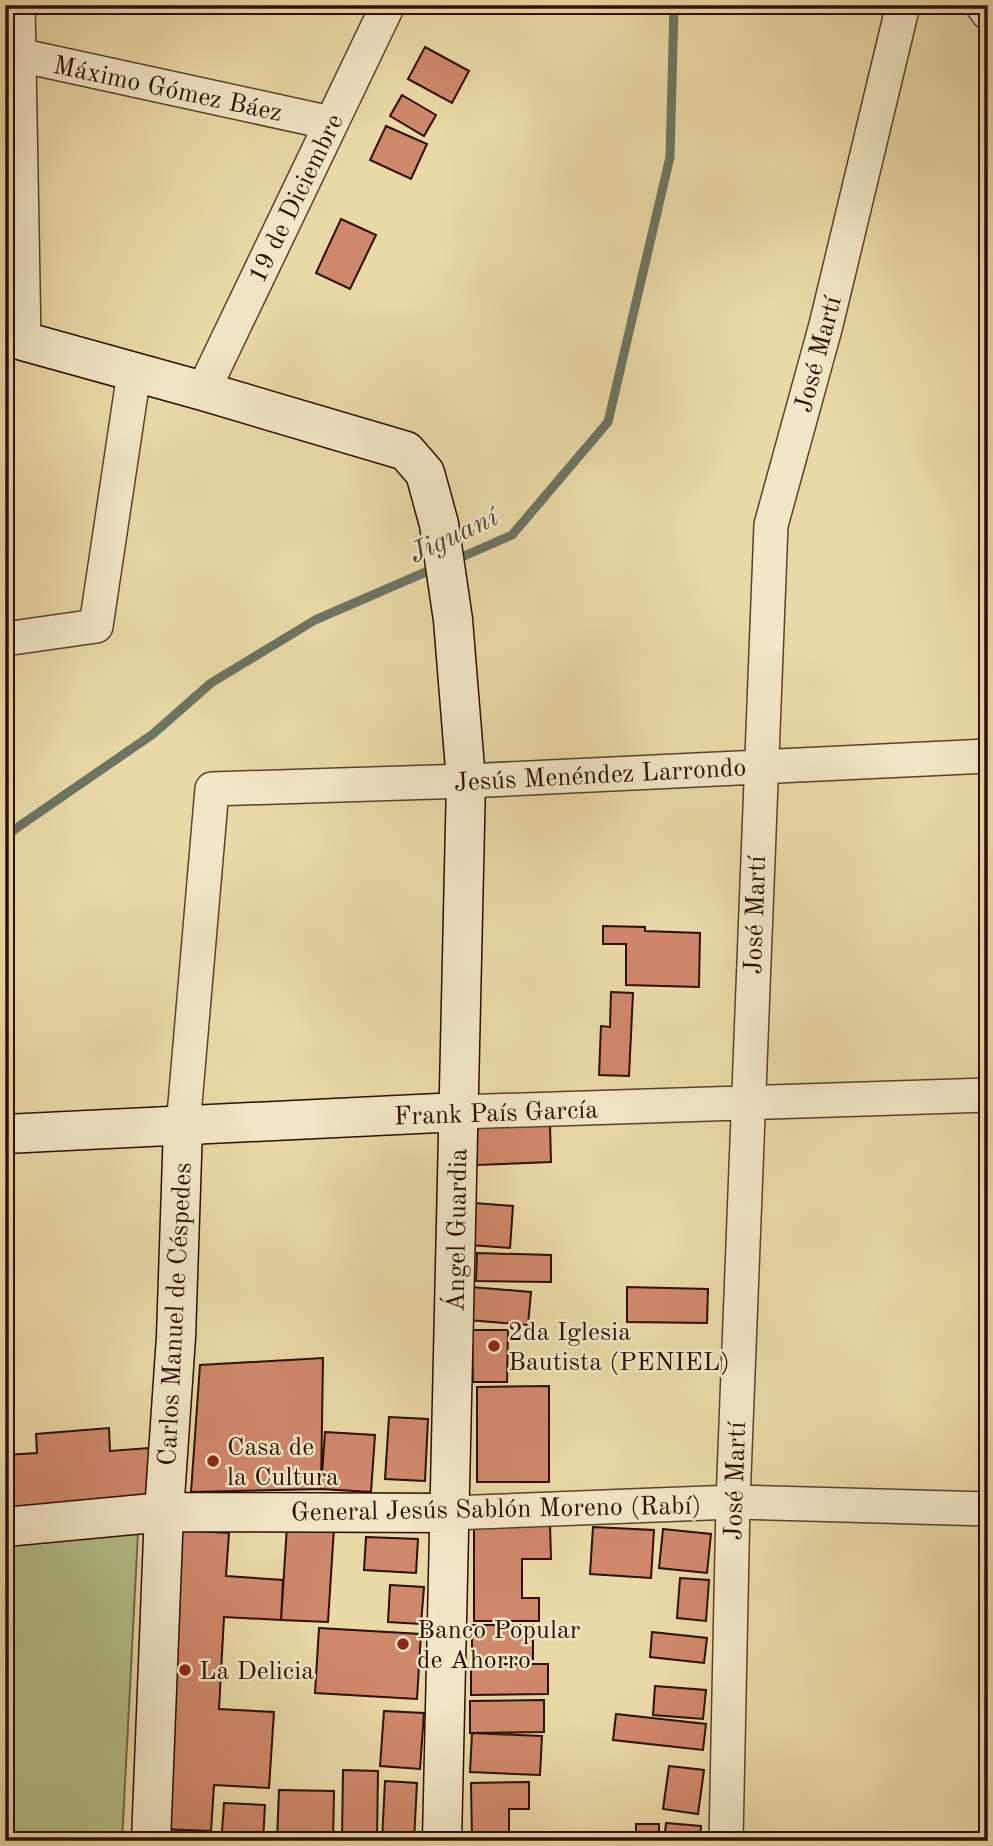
<svg xmlns="http://www.w3.org/2000/svg" width="993" height="1846" viewBox="0 0 993 1846" font-family="'Old Standard TT',serif">
<style>
.green{fill:#b4c088;stroke:#706744;stroke-width:2}
.lines{fill:none;stroke-linecap:round;stroke-linejoin:round}
.stream{stroke:#6c7563;stroke-width:9}
.building{fill:#d0886b;stroke:#2c0e00;stroke-width:2}
.street-casing{stroke:#5b412a;stroke-width:36}
.secondary-casing{stroke:#2c0e00;stroke-width:41}
.street{stroke:#f1e6c5;stroke-width:33}
.secondary{stroke:#f1e6c5;stroke-width:38}
.poi-dot{fill:#8f2418;stroke:#f1e6c5;stroke-width:2.5}
.labels{text-anchor:middle;stroke-width:5;stroke-linejoin:round;paint-order:stroke}
.street-label{font-size:26px;fill:#2c0e00;stroke:#f1e6c5}
.poi-label{font-size:26px;fill:#2c0e00;stroke:#f1e6c5;text-anchor:start}
.water-label{font-size:28px;font-style:italic;fill:#514a3a;stroke:#f1e6c5}
</style>
<rect width="100%" height="100%" fill="#e9d9a6"/>
<filter id="stains"><feTurbulence type="fractalNoise" baseFrequency=".00286" numOctaves="4"/><feColorMatrix values="0 0 0 0 .2 0 0 0 0 .09 0 0 0 0 .02 0 0 0 .5 -.17"/></filter>
<radialGradient id="worn" r=".72"><stop offset=".6" stop-color="#630" stop-opacity="0"/><stop offset="1" stop-color="#630" stop-opacity=".3"/></radialGradient>
<!-- green -->
<path class="green" d="M138,1533l-16,308h-117v-299z"/>
<g class="lines">
<!-- stream -->
<path class="stream" d="M455,560l57,-25 96,-113 62,-265 4,-149 -2,-3
M5,836l148,-102 58,-51 104,-63 120,-52"/>
</g>
<!-- building -->
<path class="building" d="M425,47l44,24 -17,32 -44,-24z
M402,95l34,20 -12,21 -34,-20z
M386,126l41,18 -16,35 -41,-19z
M341,219l35,16 -26,54 -34,-16z
M603,926l42,1v4l55,2 -1,54 -73,-2v-41h-23z
M611,992l22,1 -4,83 -30,-1 2,-49 9,1z
M550,1124l1,38 -74,3 -1,-39z
M474,1203l39,3 -3,42 -40,-3z
M477,1253l74,2v27l-75,-1z
M471,1287l60,5 -3,33 -60,-5z
M627,1287l81,2 -1,34 -80,-1z
M472,1330h36l-1,52h-34z
M323,1358l-2,131 -130,3 9,-127z
M549,1386v96h-72v-95z
M389,1417l39,2 -3,62 -40,-2z
M109,1428l1,23 39,-3 3,51 -147,10v-54l32,-2 -1,-19z
M325,1432l50,3 -4,57 -50,-3z
M474,1524h76l1,35h-29v39h17v23h-65z
M287,1526l47,2 -6,94 -47,-2z
M593,1527l61,3 -3,48 -61,-4z
M663,1529l48,5 -4,39 -48,-5z
M179,1530l50,3 -3,43 57,4 -2,40 -57,-3 -5,92 55,3 -5,76 -55,-3 -3,46 -50,-2z
M366,1537l52,2 -2,34 -52,-3z
M680,1578l29,2 -3,41 -29,-3z
M390,1585l34,2 -3,37 -33,-2z
M472,1625h61v34h-61z
M319,1628l102,6 -4,65 -102,-6z
M652,1632l55,6 -3,25 -54,-6z
M471,1664h77v30l-77,1z
M655,1686l51,4 -3,29 -50,-4z
M544,1700v32l-74,1v-32z
M384,1711l40,2 -4,56 -40,-3z
M616,1714l90,10 -3,26 -90,-10z
M472,1733l70,3 -2,39 -70,-3z
M669,1766l35,4 -6,44 -35,-5z
M343,1770l35,1 -1,70h-35z
M385,1781l32,2 -3,58h-32z
M529,1782v27h-20v32h-37l-1,-58z
M279,1790l55,1 -1,50h-56z
M224,1803l41,2 -2,36h-103l1,-12 61,3z
M666,1823l35,3 -1,15h-36z
M636,1824h23v17h-23z"/>
<g class="lines">
<defs>
<path id="street" d="M18,5l6,336
M982,5l6,8
M5,54l14,1 312,68
M203,391l185,-386
M5,639l91,-13 38,-253
M459,1112l529,-17
M183,1127l29,-338 254,-8 522,-25
M450,1513l283,-11 255,7
M726,1841l7,-339 38,-977 55,-200 77,-320"/>
<path id="secondary" d="M5,336l198,55 203,60 19,22 14,51 14,96 13,161 -24,1060
M5,1134l454,-22
M5,1527l159,-15 286,1
M151,1841l13,-329 12,-175 7,-210"/>
</defs>
<!-- street casing -->
<use href="#street" class="street-casing"/>
<!-- secondary casing -->
<use href="#secondary" class="secondary-casing"/>
<!-- street -->
<use href="#street" class="street"/>
<!-- secondary -->
<use href="#secondary" class="secondary"/>
</g>
<!-- markers -->
<g class="poi-dot">
<circle cx="494" cy="1346" r="7"/>
<circle cx="213" cy="1461" r="7"/>
<circle cx="403" cy="1644" r="7"/>
<circle cx="185" cy="1670" r="7"/>
</g>
<g class="labels">
<!-- street labels -->
<g class="street-label">
<text transform="translate(168 88) rotate(12)" y="9">Máximo Gómez Báez</text>
<text transform="translate(295 198) rotate(-64)" y="9">19 de Diciembre</text>
<text transform="translate(817 354) rotate(-75)" y="9">José Martí</text>
<text transform="translate(600 774) rotate(-3)" y="9">Jesús Menéndez Larrondo</text>
<text transform="translate(754 915) rotate(-88)" y="9">José Martí</text>
<text transform="translate(496 1112) rotate(-2)" y="9">Frank País García</text>
<text transform="translate(456 1230) rotate(-89)" y="9">Ángel Guardia</text>
<text transform="translate(174 1314) rotate(-87)" y="9">Carlos Manuel de Céspedes</text>
<text transform="translate(734 1481) rotate(-88)" y="9">José Martí</text>
<text transform="translate(496 1508) rotate(-1)" y="9">General Jesús Sablón Moreno (Rabí)</text>
</g>
<!-- poi labels -->
<g class="poi-label">
<text x="508" y="1340">2da Iglesia<tspan x="508" dy="30">Bautista (PENIEL)</tspan></text>
<text x="227" y="1455">Casa de<tspan x="227" dy="30">la Cultura</tspan></text>
<text x="417" y="1638">Banco Popular<tspan x="417" dy="30">de Ahorro</tspan></text>
<text x="199" y="1679">La Delicia</text>
</g>
<!-- water labels -->
<g class="water-label">
<text transform="translate(453 534) rotate(-25)" y="10">Jiguaní</text>
</g>
</g>
<!-- margin -->
<rect width="993" height="1846" fill="none" stroke="#e9d9a6" stroke-width="28"/>
<rect x="7" y="7" width="979" height="1832" fill="none" stroke="#2c0e00" stroke-width="3.5"/>
<rect x="14" y="14" width="965" height="1818" fill="none" stroke="#2c0e00" stroke-width="2"/>
<rect width="100%" height="100%" filter="url(#stains)"/>
<rect width="100%" height="100%" fill="url(#worn)"/>
</svg>
